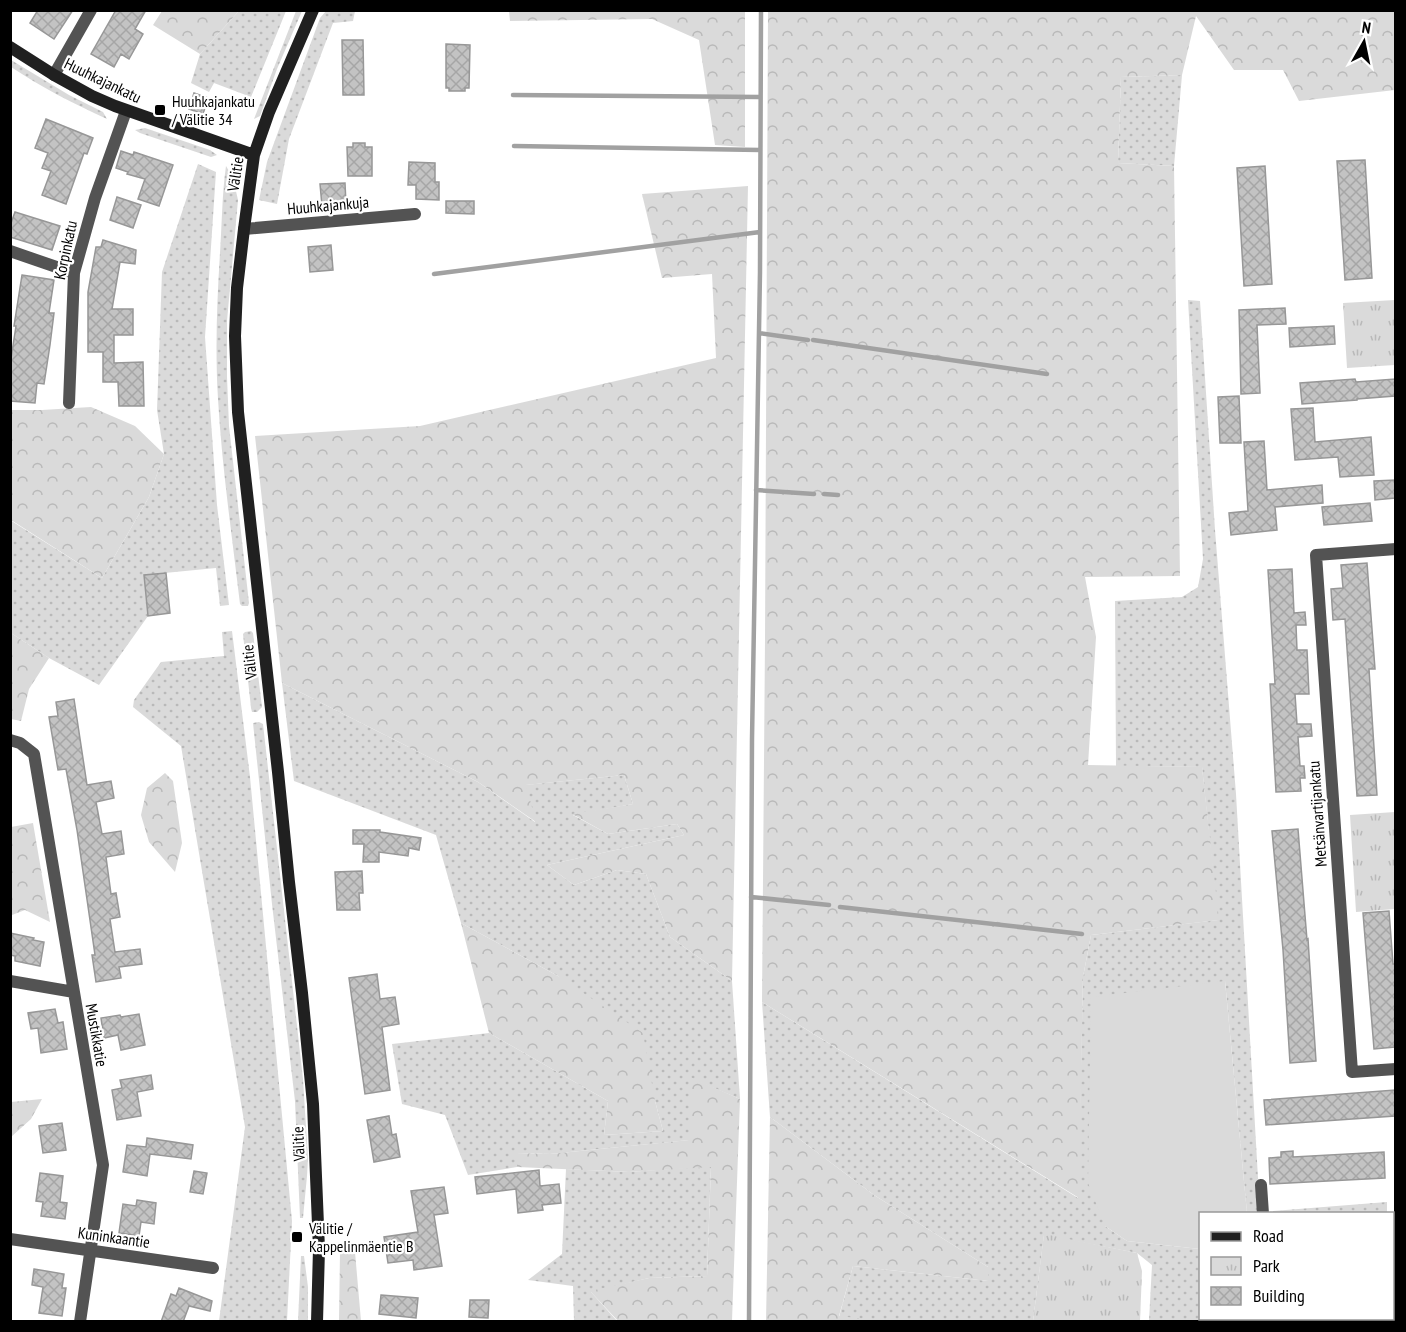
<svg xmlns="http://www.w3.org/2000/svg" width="1406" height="1332" viewBox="0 0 1406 1332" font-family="'PT Sans Narrow',sans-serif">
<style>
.grass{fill:url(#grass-dots)}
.forest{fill:url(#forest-crowns)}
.park{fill:url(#park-tufts)}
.garden{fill:#dadada}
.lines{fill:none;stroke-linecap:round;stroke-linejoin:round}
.stream{stroke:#a1a1a1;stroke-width:4.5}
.building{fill:url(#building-cross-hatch);stroke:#979797;stroke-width:1.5}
.street{stroke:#535353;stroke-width:12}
.secondary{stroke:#202020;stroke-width:12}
.poi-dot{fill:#000;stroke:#fff;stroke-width:2}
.labels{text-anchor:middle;stroke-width:4.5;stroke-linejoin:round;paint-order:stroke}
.street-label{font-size:16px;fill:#000;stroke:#fff}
.poi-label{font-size:16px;fill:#000;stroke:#fff;text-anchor:start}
</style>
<defs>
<pattern id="grass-dots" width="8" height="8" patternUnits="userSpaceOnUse" patternTransform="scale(1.5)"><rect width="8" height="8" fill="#dadada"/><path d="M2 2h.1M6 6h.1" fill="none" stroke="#b9b9b9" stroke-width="1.8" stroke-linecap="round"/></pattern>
<pattern id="forest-crowns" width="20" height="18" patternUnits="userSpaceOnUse" patternTransform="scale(1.5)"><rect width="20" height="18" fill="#dadada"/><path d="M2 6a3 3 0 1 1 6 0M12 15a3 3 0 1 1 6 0" fill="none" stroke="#b9b9b9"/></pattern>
<pattern id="park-tufts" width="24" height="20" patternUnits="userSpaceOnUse" patternTransform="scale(1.5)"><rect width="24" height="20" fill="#dadada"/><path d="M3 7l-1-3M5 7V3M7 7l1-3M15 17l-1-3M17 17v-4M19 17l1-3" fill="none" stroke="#b9b9b9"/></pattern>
<pattern id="building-cross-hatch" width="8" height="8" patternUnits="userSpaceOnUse" patternTransform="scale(1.5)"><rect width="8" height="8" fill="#c3c3c3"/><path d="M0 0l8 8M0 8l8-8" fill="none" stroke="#a6a6a6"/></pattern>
</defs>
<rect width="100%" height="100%" fill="#fff"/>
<!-- grass -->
<path class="grass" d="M239,11h47l-35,86 -37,-14 -5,9 -18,-9 9,-29z
M296,11h6l-25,58 -17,47 -6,3z
M326,11h29l-2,10 -20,2 -44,116 -12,65 -18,-4 8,-38 53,-144z
M11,60l58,35 34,17 4,7c-33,-15 -66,-32 -96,-52z
M1182,75l-8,91 -56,-3 3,-86z
M145,128l65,22 7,5 -6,2 -71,-24 -5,-3z
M198,164l18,8 -11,165 12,168 12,100 -9,1 -4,-38 -72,7 4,41 -49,69 -50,-27 -38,-25 -1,-113 92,58 47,-81 15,-43 -7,-44 5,-138z
M226,166l7,12 5,22 -11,121v56l2,49 20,177 -1,3h-6l-2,-2c-8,-68 -18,-136 -22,-205 -3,-49 -1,-98 2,-146 2,-29 2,-59 6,-87z
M1188,300l12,1 15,229 21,264 24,419h-13l-22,-232 -120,245 22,15 73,8v69h67v3h-118l3,-56 -15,-12 -93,-18 -11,86 -150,1 -44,-5 14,-51 135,15v-14l-114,-72 -104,-78 -8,-115 316,196 5,-221 8,-42 127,-15 -16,-153 -86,-1 -1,-165 67,-4 16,-10 5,-28z
M232,631l18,146 42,444 -5,100h-68l26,-194 -64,-381 -48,-39 1,-7 27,-38 63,-6 -2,-24z
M251,631l2,2 9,74 -5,5h-5l-1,-4 -8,-74 2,-2z
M282,683l196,99 57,40 -10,-37 99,-10 9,29 -60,11 35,19 69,-10 7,11 -137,30 27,20 43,-15 29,4 24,63 62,44 8,118 -50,-21v62l-140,14 -33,-1v14l-49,8 -23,-60 -43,-11 -10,-60 97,-11 119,68 -4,34 59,-4 -8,-30 -97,-125 -97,-53 -25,-88 -142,-54z
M259,722l4,2 40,355 5,80 -1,17 -4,42h-3l-5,-117 -23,-197 -19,-181z
M711,1166l-4,110 -58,2 -58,14 27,30 -44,-1 -1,-35 -45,-6 34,-26 4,-85 63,3z
M1387,1202v11h-114v-2z
M301,1256h3l4,31v34h-10z
M1393,1283l2,38h-114l-1,-2 112,-1z"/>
<!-- forest -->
<path class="forest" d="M162,11v-1l77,1 -39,43 -47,-29z
M509,11h236v136l-30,-2 -16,-105 -47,-21 -142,2z
M768,11h627v79l-96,11 -16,-31h-49l-38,-54 -14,59 -61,2 -3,86 56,3 6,410 -95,1 11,60 -8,128 114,2 17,153 -128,15 -8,42 -4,221 -317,-196 3,-362z
M748,186l-16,795 -62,-44 -24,-63 -29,-4 -43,15 -27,-20 137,-30 -7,-11 -69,10 -36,-20 61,-10 -9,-29 -98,10 10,37 -58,-40 -196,-99 -27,-247 165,-10 296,-68 -4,-84 -50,4 -20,-84z
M91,407l44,19 29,28 -15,43 -47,81 -91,-58 -1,-110h32z
M11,633l38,25 -20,31 -8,32 -10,-2z
M165,773l8,8 9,62 -7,29 -26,-30 -8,-27 6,-27z
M33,823l17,99 -25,-12 -13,5 -1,-1v-87z
M461,923l97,53 85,57 12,68 8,30 -59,4 4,-34 -119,-68z
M690,1077l50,22 -8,222h-114l-28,-30 59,-13 58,-2 4,-109 -82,5 -112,-5v-14l33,1 139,-14z
M42,1099l-11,20 -20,18v-35z
M770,1117l104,78 114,72v14l-135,-15 -14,50 44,5h-117z
M340,1252h15l6,69h-22z"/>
<!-- park -->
<path class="park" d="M1395,300v65l-48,3 -4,-65z
M1395,812v97l-39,3 -6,-97z
M1044,1234l93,19 5,18 -2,50h-107z"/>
<!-- garden -->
<path class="garden" d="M1225,981l22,232 -47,1v35l-73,-8 -22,-15 -17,-43 3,-186z"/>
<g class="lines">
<!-- stream -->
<path class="stream" d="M513,95l247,2
M514,146l246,4
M434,274l326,-42
M759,333l49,7
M813,340l234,34
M756,490l58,4
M824,494l14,1
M751,897l78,8
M840,907l242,27
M749,1322l3,-583 8,-467 1,-262"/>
</g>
<!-- building -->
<path class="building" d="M38,10h35l-19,29 -24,-16z
M116,10h30l-11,19 8,5 -14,25 -8,-5 -7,13 -23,-13z
M342,40h21l1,55h-21z
M446,44l24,1 -1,43h-4v3h-16v-3h-3z
M194,93l14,5 -5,16 -14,-5z
M46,119l47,19 -6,16 -3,-1 -18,51 -24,-9 9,-24 -9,-3 6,-15 -13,-5z
M353,143h12v4h7v29h-24l-1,-29h6z
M121,151l12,4 1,-3 39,13 -14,41 -21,-7 7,-20 -18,-5 1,-2 -12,-4z
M1365,160l7,118 -27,2 -8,-119z
M409,162l26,1v19h4v18l-23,-1v-14h-8z
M1265,166l7,118 -28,2 -7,-118z
M345,183l1,21 -24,2 -2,-22z
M117,197l24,8 -8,23 -23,-8z
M446,201h28v13l-28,-1z
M15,212l45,14 -8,24 -42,-13v-11z
M103,240l33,10 -1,14 -15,-2 -8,47h21v26h-19v28l29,-1 1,44h-25l-1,-24h-15v-30h-15v-60l8,-45h5z
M331,245l2,25 -23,2 -2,-25z
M22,275l32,5 -5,33h5l-4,32 -6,39 -7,-1 -2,20 -25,-2v-36l6,-39h-2z
M1285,308l1,16 -29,1 3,68 -19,1 -2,-84z
M1334,326l1,18 -45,3 -1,-19z
M1355,379l1,3 39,-3v17l-38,3v1l-55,4 -2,-21z
M1239,396l2,47h-21l-2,-46z
M1313,408l2,34 56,-5 3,38 -34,2 -2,-20 -43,3 -4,-51z
M1264,441l3,49 55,-5 1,18 -48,4 2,23 -46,5 -2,-22 19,-2 -4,-69z
M1395,480v18l-20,2 -1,-19z
M1370,503l2,18 -48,4 -2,-18z
M1367,563l8,106h-6l8,126 -20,1 -12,-177 -12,1 -2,-31 12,-1 -2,-23z
M1292,569l2,44 11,-1 1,13h-10l1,25h10l2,44h-14l2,30h14l1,12 -14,1 2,29h4l1,12h-5l1,13 -25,1 -6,-108h5l-7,-114z
M166,573l4,40 -22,3 -4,-41z
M74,699l13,86 24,-4 3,17 -18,4 6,32 19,-3 3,23 -18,3 5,37 5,-1 4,24 -10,2 5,33 25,-3 2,15 -23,3 2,11 -25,4 -4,-27h3l-18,-125 -11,-61 -8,1 -9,-53 9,-1 -2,-14z
M1298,829l9,111 1,-1 8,122 -26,2 -7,-113 -11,-119z
M353,830h27v2l41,6 -2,12 -10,-2 -1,8 -29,-4v10h-16l1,-18h-11z
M362,871l1,22h-4l1,17h-23l-2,-38z
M1389,911l4,53h2v83l-21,2 -11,-136z
M10,933l24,5 -1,2 11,2 -4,24 -25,-5v-5l-5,-1z
M377,974l3,25 15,-2 4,27 -17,3 8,63 -25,4 -16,-116z
M55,1009l3,14 5,-1 4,27 -26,4 -3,-25 -7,1 -3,-16z
M139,1014l6,31 -24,5 -3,-15 -14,3 -3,-20 19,-3 1,2z
M151,1075l2,14 -16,3 4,24 -24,4 -5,-30 10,-2 -2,-8z
M1395,1090v26l-129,9 -2,-25z
M389,1116l3,19 4,-1 4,23 -26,5 -7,-42z
M62,1123l4,27 -23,3 -4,-27z
M147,1138l46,7 -2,14 -41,-5 -3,22 -24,-4 4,-27 19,2z
M1293,1151v6l91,-5 1,26 -115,6 -1,-26 12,-1v-5z
M539,1170l1,16 19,-2 2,19 -19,2 1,5 -25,3 -2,-24 -39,5 -2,-17z
M194,1171l13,2 -4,21 -13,-2z
M40,1173l23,3 -3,26 7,1 -2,16 -24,-3 2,-14 -7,-1z
M444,1187l4,26 -14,2 8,51 -28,4 -1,-10 -25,3 -4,-26 34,-5 -7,-41z
M137,1200l19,3 -2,21 -13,-2 -2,14 -20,-3 4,-29 13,2z
M34,1269l30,5 -2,14h4l-4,28 -23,-3 4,-26 -11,-2z
M179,1288l33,13 -2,10 -21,-5 -6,16h-22l10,-28 5,2z
M381,1295l37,3 -2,20 -37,-4z
M470,1300h19l-1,18 -19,-1z"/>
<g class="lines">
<!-- street -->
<path class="street" d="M54,75l37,-65
M244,229l171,-15
M10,251l64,22
M69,403l5,-130 21,-75 31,-87
M1396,549l-80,6 36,517 44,-3
M10,740l10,3 14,11 69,411 -23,157
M10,981l64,11
M1261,1185l2,29
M10,1239l203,29
M1271,1318v4"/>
<!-- secondary -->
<path class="secondary" d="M313,10l-44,102 -15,43 -10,74 -7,59 -2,48 3,76 40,360 11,110 13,111 11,111 6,145 -2,73
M10,47l44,28 38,21 23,10 139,49"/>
</g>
<!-- markers -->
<g class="poi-dot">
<rect x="154" y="104" width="12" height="12" rx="3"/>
<rect x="291" y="1231" width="12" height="12" rx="3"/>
</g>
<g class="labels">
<!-- street labels -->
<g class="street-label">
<text transform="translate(103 80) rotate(26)" y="6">Huuhkajankatu</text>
<text transform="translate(235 174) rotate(-81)" y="6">Välitie</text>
<text transform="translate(328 205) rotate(-5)" y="6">Huuhkajankuja</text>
<text transform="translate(65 250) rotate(-78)" y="6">Korpinkatu</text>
<text transform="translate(249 662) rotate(-97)" y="6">Välitie</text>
<text transform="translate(1317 814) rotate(-94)" y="6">Metsänvartijankatu</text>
<text transform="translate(97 1035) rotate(80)" y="6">Mustikkatie</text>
<text transform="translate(298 1144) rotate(-93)" y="6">Välitie</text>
<text transform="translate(114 1237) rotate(8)" y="6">Kuninkaantie</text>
</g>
<!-- poi labels -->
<g class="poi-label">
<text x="172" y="107">Huuhkajankatu<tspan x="172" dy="18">/ Välitie 34</tspan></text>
<text x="309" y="1234">Välitie /<tspan x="309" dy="18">Kappelinmäentie B</tspan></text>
</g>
</g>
<!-- border -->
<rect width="1406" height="1332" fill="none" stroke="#000000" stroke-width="24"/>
<!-- legend -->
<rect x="1199" y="1212" width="195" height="108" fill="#ffffff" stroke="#999999" stroke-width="1.5"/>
<rect x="1211" y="1232" width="30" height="9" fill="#202020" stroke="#999999" stroke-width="1.5"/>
<text x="1253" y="1242" font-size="18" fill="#000000">Road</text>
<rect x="1211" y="1257" width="30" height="18" fill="url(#park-tufts)" stroke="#999999" stroke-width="1.5"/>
<text x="1253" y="1272" font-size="18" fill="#000000">Park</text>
<rect x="1211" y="1287" width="30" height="18" fill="url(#building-cross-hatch)" stroke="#999999" stroke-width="1.5"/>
<text x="1253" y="1302" font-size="18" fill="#000000">Building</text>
<!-- north arrow -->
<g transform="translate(1364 42) rotate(9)" stroke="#ffffff" stroke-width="4.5" paint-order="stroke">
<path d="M0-4.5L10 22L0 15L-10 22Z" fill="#000000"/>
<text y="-9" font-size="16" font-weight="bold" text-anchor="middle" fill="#000000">N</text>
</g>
</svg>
